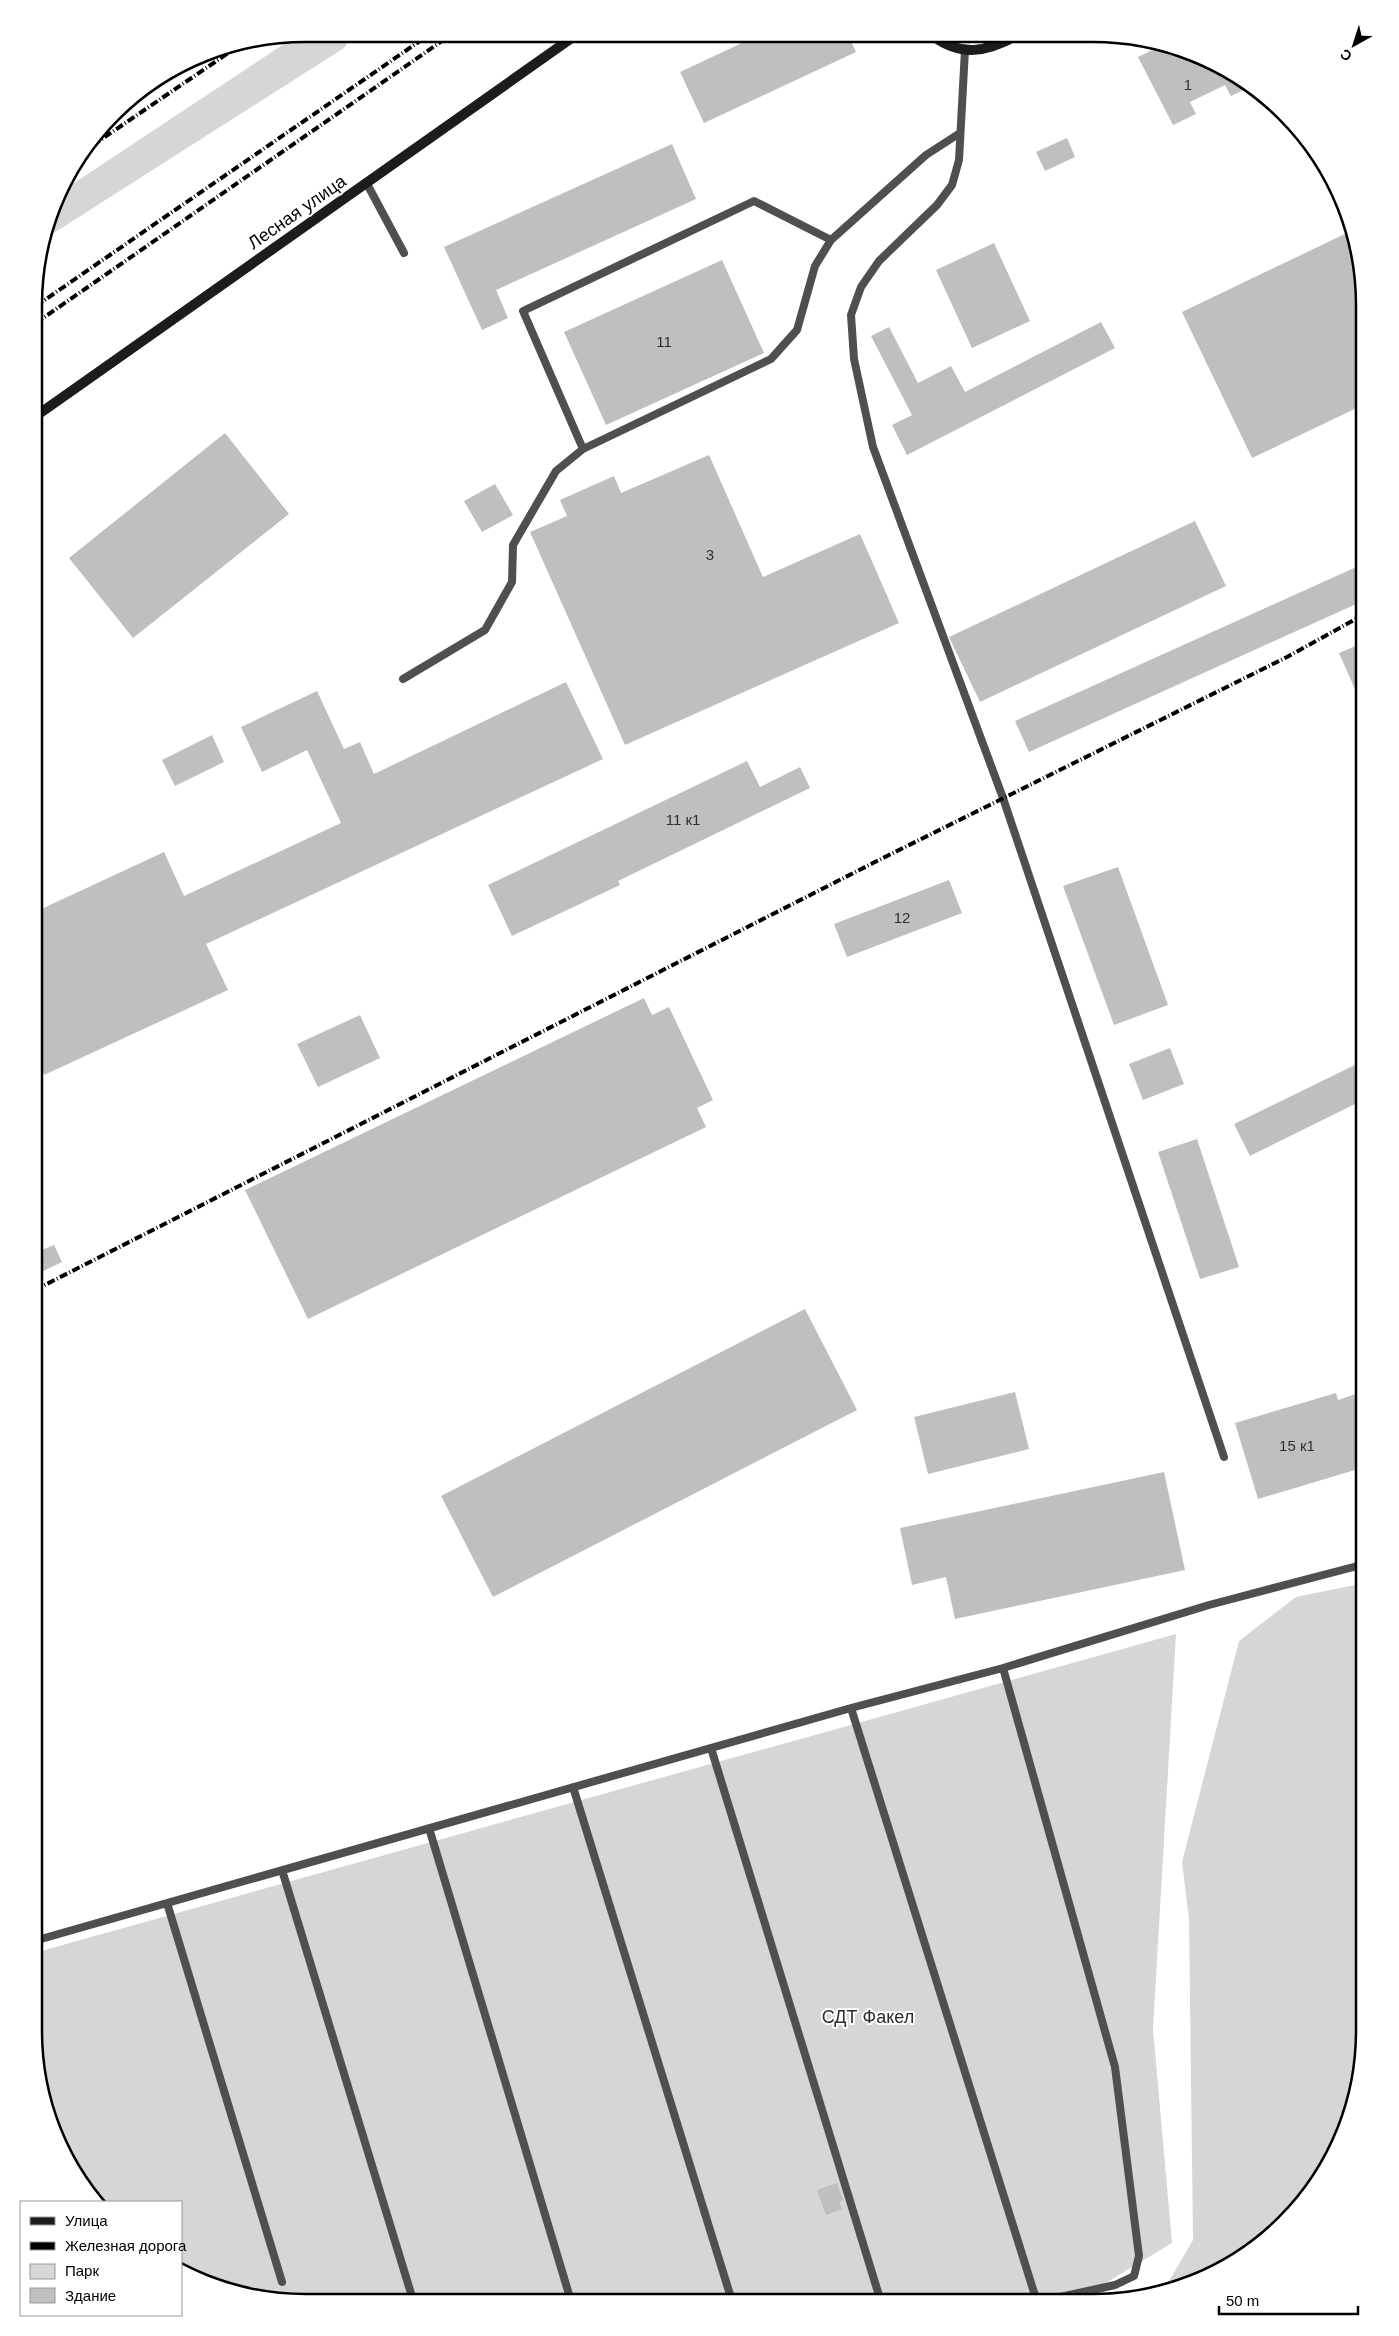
<svg xmlns="http://www.w3.org/2000/svg" width="1399" height="2336" viewBox="0 0 1399 2336" font-family="Arial,sans-serif">
<style>
.green{fill:#d6d6d6}
.building{fill:#bfbfbf}
.lines{fill:none;stroke-linecap:round;stroke-linejoin:round}
.lane{stroke:#4f4f4f;stroke-width:8}
.secondary{stroke:#1c1c1c;stroke-width:10}
.rail{stroke:#000;stroke-width:4;stroke-dasharray:8 2.5 1 2.5;stroke-linecap:butt}
.labels{text-anchor:middle;stroke-width:4;stroke-linejoin:round;paint-order:stroke}
.number-label{font-size:15px;fill:#303030}
.street-label{font-size:18px;fill:#000;stroke:#fff}
.park-label{font-size:18px;fill:#2d2d2d;stroke:#fff}
.rim{fill:none;stroke:#000;stroke-width:2.5}
</style>
<rect width="100%" height="100%" fill="#fff"/>
<!-- green -->
<path class="green" d="M305,34h49l-10,14 -298,190 13,-45 237,-157z
M1365,1583v466l-14,69 -42,78 -50,50 -62,36 -32,6 28,-48 -4,-321 -7,-57 57,-221 57,-44z
M1176,1634l-23,395 19,214 -98,59 -804,-2 -69,-19 -20,-11v-68h-85l-6,-6 -36,-62 -20,-103v-78z"/>
<!-- building -->
<path class="building" d="M759,35h89l8,17 -152,71 -24,-51z
M1162,45l36,10 54,31 -21,10 -6,-11 -35,17 6,12 -23,11 -35,-68z
M1067,138l8,19 -30,14 -9,-19z
M672,144l24,55 -200,91 12,28 -26,12 -38,-83z
M1351,231l14,74v99l-113,54 -70,-146z
M994,243l36,78 -58,27 -36,-78z
M722,260l42,93 -158,72 -42,-93z
M1101,322l14,26 -208,107 -15,-30 20,-10 -41,-79 18,-9 29,56 33,-17 14,26z
M225,433l64,81 -156,124 -64,-80z
M709,455l54,122 97,-43 39,89 -274,122 -95,-213 37,-16 -7,-16 54,-24 7,17z
M495,484l18,31 -31,17 -18,-31z
M1195,521l31,65 -246,116 -31,-65z
M1365,563v37l-336,152 -14,-31z
M1365,642v70l-26,-59z
M566,682l37,77 -397,185 22,46 -184,85 -9,-20v-143l129,-60 20,44 157,-73 -34,-73 -45,22 -21,-45 76,-36 27,58 16,-7 14,32z
M212,735l12,27 -49,24 -13,-26z
M747,761l13,26 40,-20 10,21 -192,93 2,4 -108,51 -24,-51z
M1118,867l50,138 -54,20 -51,-139z
M949,880l13,33 -115,44 -13,-33z
M644,998l8,17 17,-8 44,93 -16,8 9,19 -398,192 -63,-129z
M360,1015l20,43 -62,29 -21,-43z
M1170,1048l14,36 -41,16 -14,-36z
M1365,1060v39l-115,57 -16,-32z
M1197,1139l42,128 -39,12 -42,-127z
M54,1245l8,17 -27,13v-22z
M805,1309l52,101 -364,187 -52,-101z
M1365,1391v76l-107,32 -23,-76 101,-30 2,7z
M1015,1392l14,57 -101,25 -14,-57z
M1164,1472l21,98 -230,49 -9,-42 -34,8 -12,-57z
M837,2183l6,17 -4,2 3,7 -16,6 -9,-25z"/>
<g class="lines">
<!-- lane -->
<path class="lane" d="M965,50l-6,110 -7,25 -15,20 -58,56 -18,26 -10,28 3,44 19,88 130,351 221,659
M366,182l38,71
M583,449l-60,-138 231,-110 77,39
M403,679l82,-49 27,-48 1,-37 43,-74 27,-22 188,-90 26,-29 18,-64 16,-26 95,-85 34,-22
M1003,1668l112,399 24,189 -5,20 -19,9 -78,17
M851,1708l186,594
M711,1748l170,554
M573,1787l159,514
M429,1828l142,473
M282,1870l131,430
M167,1903l115,379
M34,1941l817,-233 152,-40 206,-63 156,-41"/>
<!-- secondary -->
<path class="secondary" d="M933,36c28,21 54,16 83,0
M36,416l540,-381"/>
<!-- rail -->
<path class="rail" d="M93,145l144,-98
M36,306l394,-272
M36,323l416,-289
M35,1290l838,-427 414,-206 78,-43"/>
</g>
<g class="labels">
<!-- number labels -->
<g class="number-label">
<text x="1188" y="90">1</text>
<text x="664" y="347">11</text>
<text x="710" y="560">3</text>
<text x="683" y="825">11 к1</text>
<text x="902" y="923">12</text>
<text x="1297" y="1451">15 к1</text>
</g>
<!-- street labels -->
<g class="street-label">
<text transform="translate(297 212) rotate(-35)" y="6">Лесная улица</text>
</g>
<!-- park labels -->
<g class="park-label">
<text x="868" y="2023">СДТ Факел</text>
</g>
</g>
<!-- crop -->
<path d="M0 0H1399V2336H0ZM305 42H1093A263 263 0 0 1 1356 305V2031A263 263 0 0 1 1093 2294H305A263 263 0 0 1 42 2031V305A263 263 0 0 1 305 42Z" fill="#fff" fill-rule="evenodd"/>
<path class="rim" d="M305 42H1093A263 263 0 0 1 1356 305V2031A263 263 0 0 1 1093 2294H305A263 263 0 0 1 42 2031V305A263 263 0 0 1 305 42Z"/>
<!-- legend -->
<rect x="20" y="2201" width="162" height="115" fill="#ffffff" stroke="#999999"/>
<rect x="30" y="2217" width="25" height="8" fill="#1c1c1c" stroke="#999999"/>
<text x="65" y="2226" font-size="15" fill="#000000">Улица</text>
<rect x="30" y="2242" width="25" height="8" fill="#000000" stroke="#999999"/>
<text x="65" y="2251" font-size="15" fill="#000000">Железная дорога</text>
<rect x="30" y="2264" width="25" height="15" fill="#d6d6d6" stroke="#999999"/>
<text x="65" y="2276" font-size="15" fill="#000000">Парк</text>
<rect x="30" y="2288" width="25" height="15" fill="#bfbfbf" stroke="#999999"/>
<text x="65" y="2301" font-size="15" fill="#000000">Здание</text>
<!-- north arrow -->
<g transform="translate(1354 45) rotate(219)" stroke="#ffffff" stroke-width="4" paint-order="stroke">
<path d="M0-4L9 19L0 12L-9 19Z" fill="#000000"/>
<text y="-8" font-size="14" font-weight="bold" text-anchor="middle" fill="#000000">С</text>
</g>
<!-- scale -->
<path d="M1219 2306v8h139v-8" fill="none" stroke="#000000" stroke-width="2.5"/>
<text x="1226" y="2306" font-size="15" fill="#000000" stroke="#ffffff" stroke-width="4" paint-order="stroke">50 m</text>
</svg>
